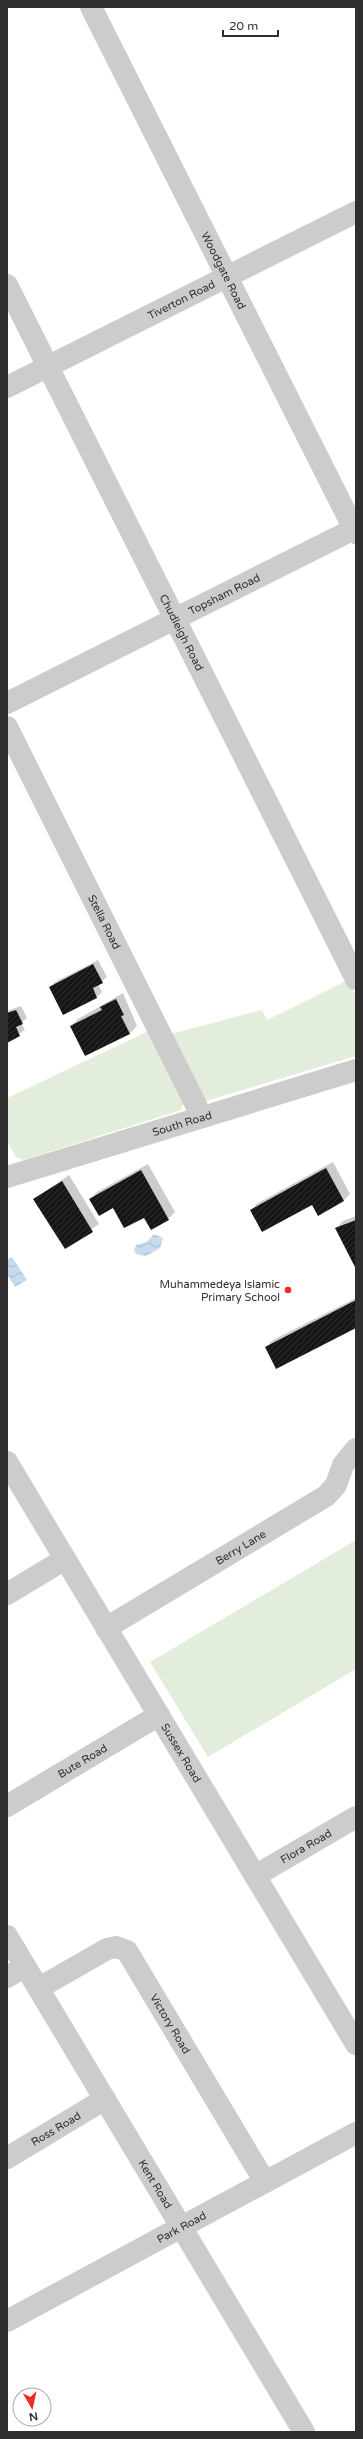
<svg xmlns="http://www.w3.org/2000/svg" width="363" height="2439" viewBox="0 0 363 2439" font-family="'Varela Round',sans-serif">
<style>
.green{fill:#e3eddb}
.water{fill:url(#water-waves)}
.shadow{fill:#0003}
.building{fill:url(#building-hatch)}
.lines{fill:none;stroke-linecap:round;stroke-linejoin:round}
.minor{stroke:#ccc;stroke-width:22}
.poi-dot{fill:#f02827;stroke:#fff;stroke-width:1.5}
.labels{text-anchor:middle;stroke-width:4;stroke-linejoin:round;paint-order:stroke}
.street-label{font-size:11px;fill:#2f2f2f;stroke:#fff}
.poi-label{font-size:11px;fill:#2f2f2f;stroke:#fff;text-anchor:end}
</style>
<defs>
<pattern id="water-waves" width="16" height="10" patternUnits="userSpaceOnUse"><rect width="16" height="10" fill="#c6dbee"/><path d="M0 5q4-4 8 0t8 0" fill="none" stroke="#aabccc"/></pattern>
<pattern id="building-hatch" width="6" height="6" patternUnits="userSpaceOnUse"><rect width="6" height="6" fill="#161616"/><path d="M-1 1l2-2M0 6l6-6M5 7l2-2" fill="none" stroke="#303030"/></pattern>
</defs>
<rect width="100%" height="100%" fill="#fff"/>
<!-- green -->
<path class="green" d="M348,980l8,17v59l-150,45 -36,-67 92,-24 5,10z
M151,1030l33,73 -3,7 -157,50 -8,-3 -9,-16v-43z
M356,1540v129l-148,88 -58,-95z"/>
<!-- water -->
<path class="water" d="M154,1234l9,4 -3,10 -14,8 -10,-2 -2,-4 2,-5 11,-3z
M12,1257l15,23 -12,7 -8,-13v-14z"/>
<!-- shadow -->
<path class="shadow" d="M98,960l9,17 -9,7 4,8 -5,5 -33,17 -14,-27 5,-5z
M123,993l14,33 -7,7 -44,22 -15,-29 7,-7z
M21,1006l6,12 -6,5 4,7 -18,11v-30z
M333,1162l17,32 -6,6 -93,10 7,-7z
M148,1164l27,48 -7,7 -54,-12 -24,-8 7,-7z
M69,1175l30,49 -34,24 -30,-49z
M356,1216v51l-20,-39 7,-7z
M356,1298v29l-90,20 7,-7z"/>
<!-- building -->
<path class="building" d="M93,964l10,19 -10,5 4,10 -34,17 -14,-28z
M116,999l8,16 -3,1 9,18 -45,22 -15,-30 32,-16 -2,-3z
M16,1010l7,14 -7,3 4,9 -13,7v-30z
M326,1168l18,33 -26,15 -6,-11 -50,27 -12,-22z
M141,1170l28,50 -18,10 -7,-12 -20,10 -11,-20 -14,8 -10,-17z
M62,1181l31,51 -28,17 -32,-50z
M356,1220v49l-21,-41z
M356,1300v28l-80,41 -11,-22z"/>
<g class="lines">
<!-- minor -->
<g class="minor">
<path id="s1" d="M91,7l265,526"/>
<path id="s2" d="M7,285l349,694"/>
<path id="s3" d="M7,387l349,-175"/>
<path id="s4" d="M7,703l349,-175"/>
<path id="s5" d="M7,727l195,390"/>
<path id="s6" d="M7,1177l349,-107"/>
<path id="s7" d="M7,1462l349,582"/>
<path d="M7,1594l58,-35"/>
<path id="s8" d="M106,1628l220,-132 10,-11 7,-20 13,-16"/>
<path id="s9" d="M7,1806l152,-91"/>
<path id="s10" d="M255,1876l101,-59"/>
<path id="s11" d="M7,1936l297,496"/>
<path d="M7,1977l18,-11"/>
<path id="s12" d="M39,1988l68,-39 9,-2 11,4 138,231"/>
<path id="s13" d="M7,2158l98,-59"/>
<path id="s14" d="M7,2321l349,-188"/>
</g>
</g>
<!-- markers -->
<circle class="poi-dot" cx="288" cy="1290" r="4"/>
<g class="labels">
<!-- street labels -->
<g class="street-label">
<text dy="4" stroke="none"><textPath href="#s1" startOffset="295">Woodgate Road</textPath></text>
<text dy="4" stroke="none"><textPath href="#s3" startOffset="195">Tiverton Road</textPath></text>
<text dy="4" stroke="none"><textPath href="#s4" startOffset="243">Topsham Road</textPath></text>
<text dy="4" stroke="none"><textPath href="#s2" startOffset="389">Chudleigh Road</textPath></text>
<text dy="4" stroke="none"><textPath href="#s5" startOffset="218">Stella Road</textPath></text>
<text dy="4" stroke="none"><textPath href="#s6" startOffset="183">South Road</textPath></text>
<text dy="4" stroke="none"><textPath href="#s8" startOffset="157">Berry Lane</textPath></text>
<text dy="4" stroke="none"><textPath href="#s7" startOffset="339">Sussex Road</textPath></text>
<text dy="4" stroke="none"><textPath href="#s9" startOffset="88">Bute Road</textPath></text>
<text dy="4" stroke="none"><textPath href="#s10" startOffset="59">Flora Road</textPath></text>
<text dy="4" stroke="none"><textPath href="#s12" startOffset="184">Victory Road</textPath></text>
<text dy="4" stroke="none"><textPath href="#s13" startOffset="57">Ross Road</textPath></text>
<text dy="4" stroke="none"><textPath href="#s11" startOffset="289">Kent Road</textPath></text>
<text dy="4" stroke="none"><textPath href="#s14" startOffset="198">Park Road</textPath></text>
</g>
<!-- poi labels -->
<g class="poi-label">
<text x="280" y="1288">Muhammedeya Islamic<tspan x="280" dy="13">Primary School</tspan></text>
</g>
</g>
<!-- border -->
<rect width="363" height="2439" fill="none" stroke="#2f2f2f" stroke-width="16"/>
<!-- north arrow -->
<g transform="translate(32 2407) rotate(171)"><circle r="19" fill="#ffffff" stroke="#acacac"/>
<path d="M0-3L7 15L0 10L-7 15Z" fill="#f02827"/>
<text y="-6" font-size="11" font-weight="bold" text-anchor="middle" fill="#2f2f2f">N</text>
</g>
<!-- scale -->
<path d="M223 30v6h55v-6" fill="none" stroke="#2f2f2f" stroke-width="2"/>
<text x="229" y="30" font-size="12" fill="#2f2f2f" stroke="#ffffff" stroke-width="3" paint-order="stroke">20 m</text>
</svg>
